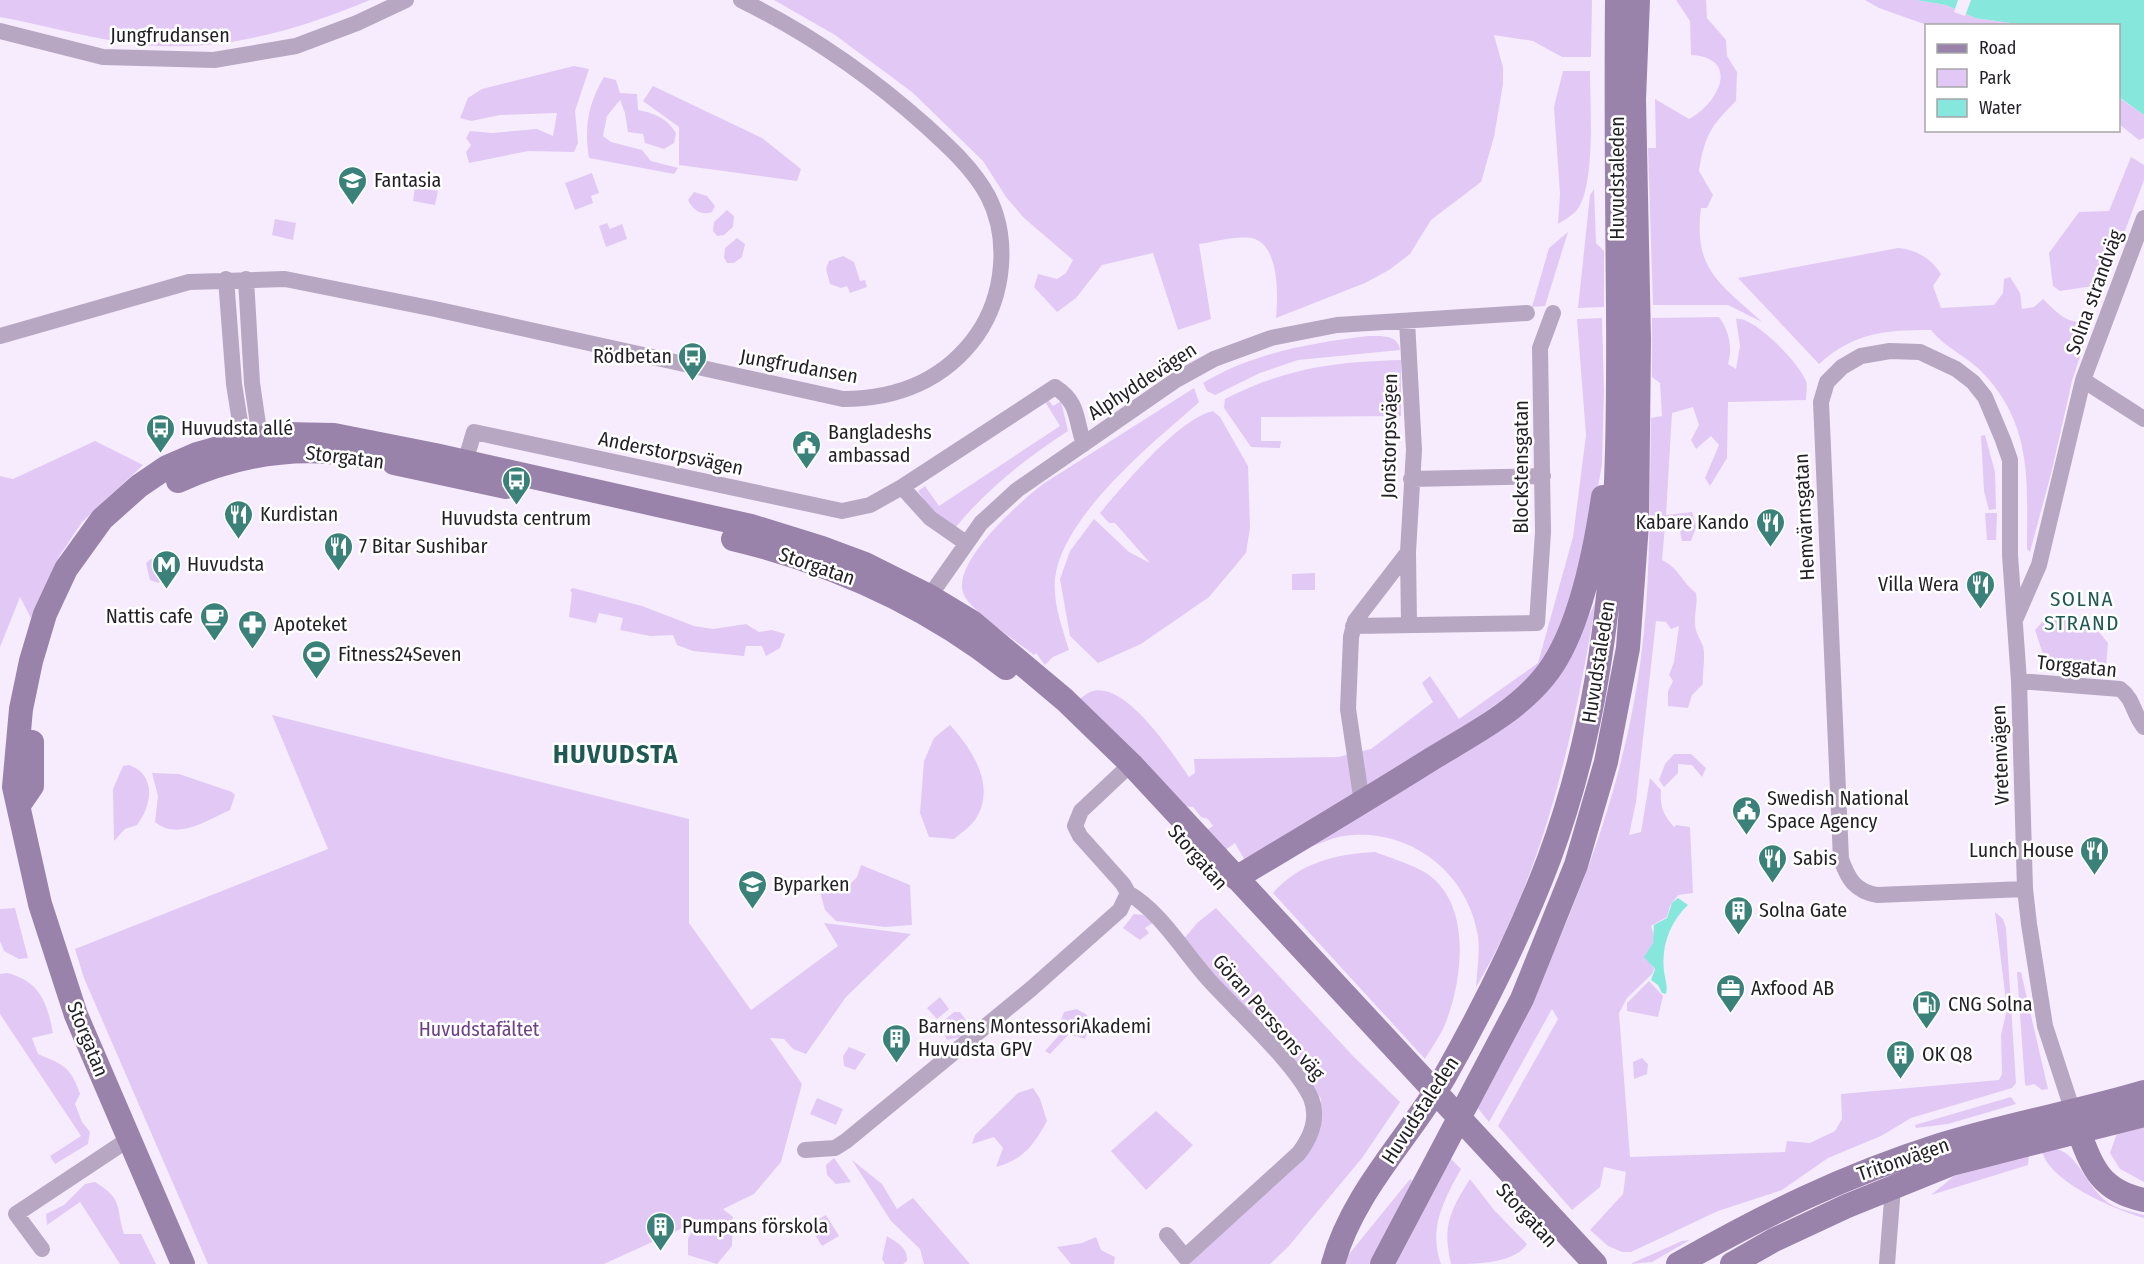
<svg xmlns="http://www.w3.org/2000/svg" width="2144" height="1264" viewBox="0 0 2144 1264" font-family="'Fira Sans Condensed',sans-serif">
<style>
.green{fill:#e2c9f5}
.water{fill:#86e7dc}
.pier{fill:#f6ecfd}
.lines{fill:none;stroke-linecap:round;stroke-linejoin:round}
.street{stroke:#b7a7c3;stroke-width:16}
.secondary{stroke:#9a83ab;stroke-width:24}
.labels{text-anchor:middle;stroke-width:5;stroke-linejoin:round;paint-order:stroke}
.street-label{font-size:20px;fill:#231f26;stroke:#fff}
.poi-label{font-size:20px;fill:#231f26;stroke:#fff;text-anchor:start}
.park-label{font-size:20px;fill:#6d4089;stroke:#fff}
.neighbourhood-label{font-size:21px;letter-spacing:1.5px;fill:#1f5953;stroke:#fff}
.district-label{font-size:26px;font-weight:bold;letter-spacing:1.5px;fill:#1f5953;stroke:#fff}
</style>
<rect width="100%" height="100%" fill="#f6ecfd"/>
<!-- green -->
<path class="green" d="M0,0h370c-71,30 -148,52 -227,45 -48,-5 -95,-19 -143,-28z
M774,0h818l-1,57h-29l-29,-16 -39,-6 9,32v17l-9,53 -13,45 -50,38 -21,34 -21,16 -24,13 -89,35c2,-21 4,-75 -25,-80 -17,-2 -35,4 -52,6l12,75 -33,11 -25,-77 -51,12 -26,33 -19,14 -23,-25 4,-13 19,5 9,-6 7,-13 -49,-42 -18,-21 -23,-36 -71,-69 -77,-57z
M1676,0h30l1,18 19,22 1,16 10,16 -1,29c-26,26 -31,34 -37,70l14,24 -6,13h-6c-8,62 19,75 61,114l-34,-17h-75l-5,-157h8l-1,-49 34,20c30,-16 52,-61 2,-64l-1,-34z
M1865,0h51l30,5 29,13 50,7h-98l-48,-17z
M574,66l15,3 -14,42 3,32 -4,9 -46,-1 -59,12 -3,-11 5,-7 -5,-7 4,-7 22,2 45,-4 16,7 4,-23 -57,2 -29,6 -11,-3 8,-20 14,-9z
M1563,71h27c0,32 6,114 -13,139 -4,5 -13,10 -19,14l2,-30 -6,-87z
M604,77l12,3 4,13 17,1 1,16c16,3 29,8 38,23l-2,10 -10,6 -19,-6 -2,-9 -15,-2 -3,-19 -5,-13 -13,16 -4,20 8,6 31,8 9,11 27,7 -4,6 -85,-16c-5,-31 -1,-54 15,-81z
M653,86l109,52 39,31 -4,12 -118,-16v-38l-36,-26z
M2118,97l26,18v23l-5,2 -20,-16z
M2131,157l13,8v15l-43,115 -1,-10 -40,6 -7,-5 -4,-33 30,-41 30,-1z
M592,173l7,20 -8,3 2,7 -18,7 -10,-27z
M415,187l23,4 -3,14 -22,-4z
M1594,189l2,54 8,8v56l-26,1 12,-113z
M694,192l13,4 8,10 -3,6c-11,4 -19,-2 -24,-12z
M727,210l7,6 -1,11 -9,8 -7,1 -4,-5 1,-9z
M275,219l21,4 -3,17 -21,-5z
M607,223l3,6 12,-5 5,15 -21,8 -7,-21z
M1568,232l-23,74 -13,1 17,-59z
M737,238l8,6 -3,13 -8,6h-7l-3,-5 1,-10z
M1898,248c17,1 34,11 43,26l-8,12 8,22 53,-3 9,-12 1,-14 6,-2 10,16 2,16 12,-2 9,-8c15,14 26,29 49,20l-20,62 -20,89 -22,82 -3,-3c0,-68 6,-125 -46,-178 -16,-16 -36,-23 -50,-41 -46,0 -76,2 -112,34l-81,-86z
M843,256l11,6 6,19 5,-1 2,7 -17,6 -3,-7 -6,2 -11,-4 -4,-15 3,-8z
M1719,317c10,14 14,30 9,47l8,5 4,-23 -4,-27c18,-3 64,45 70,62 2,5 0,13 0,19l-78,2 -1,56 -17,28 -5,-8 14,-33 -8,-9 -15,13 -5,-9 8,-15 -6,-18 -21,6 -6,102 26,-3 4,15 -5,14h-9l-3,-14 -14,-1 -3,34c18,9 18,20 34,33 2,12 -2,20 -1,32 1,9 5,13 8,21 3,11 -1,27 0,38l-11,11 -4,13 -20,-2v-15l5,-10 -4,-6 5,-13 5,-36 -8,3 -5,-7 -10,-1 -20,181 -7,33 12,-3 9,-54 11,12c-1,17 2,24 13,37l2,-2 14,2 3,66 -15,2 -8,11 -3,11 -16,9 3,10 -5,26 5,7 -2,5 -25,24 -8,15 11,144 155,-5 2,-11 23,2 25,-12 7,-12 -1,-25 158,-14 3,-6 -1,-39 6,-26 -12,-97 8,7 3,9 10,155 -4,5 -101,30 -30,18 -53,22 -46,32 -64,21 -87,41h-9l-14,-6 -18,-16 33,-36 3,-22 -22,-5 -4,20 -28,23 -74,-84 60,-107 -6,-10 -63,113 -13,-16c69,-126 130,-256 157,-399 19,-95 16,-193 18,-289l11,-2 -2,-33 -8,-6v-59z
M1602,318l2,73 -2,74 -20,104 -27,77 -25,35 -144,99 -142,79 -9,-16 -11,8 -17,-21 6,-4 -5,-7 -7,-2 -8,-10 -11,-1 -103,-106c3,-3 7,-6 11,-8 34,-14 83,62 99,85l6,-4 -1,-14 144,-2 33,-8 62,-47 -11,-19 8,-7 29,43 79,-56 35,-126 13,-102 -9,-116z
M1368,336c13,0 30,-2 32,14l-102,10 -38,13 -45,22 -8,-4 -4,-8c49,-30 108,-40 165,-47z
M1401,360v56l-140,1v24h20l-1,7 -29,-1 -27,-39 1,-9c62,-31 107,-37 176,-39z
M1194,388l5,14 -3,3c-45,39 -135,113 -141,174 -2,25 7,48 14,71l-16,7 -8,8 -9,-12 -2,2c-16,-13 -62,-43 -70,-60 -15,-31 57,-94 79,-111z
M1047,398l6,8 8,-5 7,30c-43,28 -80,57 -113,97l-25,-19 -12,-18 7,-5 14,20 121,-80 -16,-26z
M1213,411l7,6 28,49 2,62 -4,25 -37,44 -68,47 -43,19 -28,-27 -10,-57 10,-28 24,-32 35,33 21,11 -35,-40h-6l-9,-10c24,-28 78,-94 113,-102z
M1985,435l10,37 1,37 -7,1 -5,-19 -3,-55z
M95,441l48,24 -61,57 -22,33 -29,63 -11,-21 -20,50v-171l13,3z
M1985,513h12l-1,27h-9z
M151,559l8,2 6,18 -7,4 -8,-3 -4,-17z
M1315,573v17h-23v-16z
M573,588l69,18 52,20 19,3 33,-5 13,8 13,-2 13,4 -5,14 -14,8 -4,-10h-16l-2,10 -51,-5 -16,-6 -4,-10 -23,1 -30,-6 3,-12 -24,-5 -3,10 -27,-6 3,-24 -2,-3z
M1596,601c-22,132 -51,270 -120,386 1,-16 4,-35 2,-51 -10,-61 -63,-104 -124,-101 -19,0 -40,11 -58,18l141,-84 140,-128z
M2064,613l30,13 14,17 -2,24 -60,-4 -11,-33 9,-10z
M272,715l417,104v104l62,87 87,-64 -14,-23 87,11 -65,63 -40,57 -13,-5 -9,-10 -14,-1 32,46 -21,78 -27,32 -31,15 10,8 -1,29 -15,18 -29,-9v-16l8,-17 -92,42h-396l-124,-286 -9,-29 253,-100z
M950,725c23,25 47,62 25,95 -5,7 -14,13 -21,19l-25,-2 -9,-24 4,-52 10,-23z
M1674,754h17l15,14 -4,9 -10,-12 -14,-1v9l-14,14 -5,-7 6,-16z
M129,765c28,10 23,40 8,60l-12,4 -11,12 -1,-52 10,-23z
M152,773l27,1 53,18 3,3 -5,15c-23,10 -52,31 -75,12l3,-26z
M1375,852c16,6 36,12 51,21 46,30 37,105 20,149 -5,13 -14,25 -21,37l-152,-166c26,-30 63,-39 102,-41z
M861,865l49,20 2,40 -27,2 -49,-6 -11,-11 -5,-18 11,-12 16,7 10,-10z
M15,908l13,50 -9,1 -15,-8 -4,-10v-32z
M1216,908l137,148 47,46 -38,56 -74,89 -18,17h-81l112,-107 18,-34 2,-24 -13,-22 -125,-137 14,-17z
M1134,914l9,1 11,7 -9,6 4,5 -9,7 -17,-12z
M2017,972h4l27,117 -6,1 -8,-6 -7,2 -2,-2z
M7,973c32,8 40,28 46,60l-21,5 6,16c26,11 33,13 42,40l-5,10 7,18 8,10 -2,12 -33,20 -5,-8 31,-20 -81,-122v-40z
M1649,981l14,15 -5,21 -31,-6v-8z
M940,997l9,12 -12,10 -10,-11z
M1077,1009l10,6 2,12 -4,12 -16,-5 -19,20 -5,-3 17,-19 -4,-4 6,-16z
M954,1012h6l12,16 -10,9 -15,3 -7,-16z
M849,1047l17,7 -11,16 -11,-4 -1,-10z
M1642,1058l6,6 -1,10 -13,5 -1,-17z
M1033,1088l7,11 7,22c-14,25 -23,38 -51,46l7,-19 -9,-11 -22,7 3,-9 43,-42z
M2011,1097l5,7 -68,20 -32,4 -1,-3z
M817,1098l26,11 -7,16 -26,-11z
M1156,1111l37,34 -47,45 -35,-39z
M2144,1122v60l-24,-13 -10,-16 7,-20z
M2056,1149c24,5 31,42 56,56 9,5 22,7 32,10v3c-28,-8 -95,-36 -102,-67z
M2029,1155l-1,10 -97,30 23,-19z
M1449,1157l12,12c-17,31 -33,59 -20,95h-49z
M834,1158l17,24 -15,2 -9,-9 -1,-10z
M852,1160l30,24 15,25 16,-11 57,66h-46l-4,-15 -29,-28z
M1410,1179l4,3 -41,82h-32z
M1470,1179l24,31 33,34c-13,20 -52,20 -76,20 -9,-38 -1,-53 19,-85z
M95,1182c29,18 20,23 29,52h17l15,30h-36l-40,-62 -33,23 -1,-11 18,-9 21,-21z
M826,1215l13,21 -17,10 -13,-21z
M887,1236c10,7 21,11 20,25l-4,3h-18l-3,-5z
M1096,1237l5,13 14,7 -1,7h-43l-14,-17 25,-4z
M1690,1240l-38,22 -22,2 52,-23z"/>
<!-- water -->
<path class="water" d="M1916,0h228v115l-25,-18 -1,-71 -93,-1 -50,-7 -29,-13z
M1678,898l10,7c-18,17 -27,41 -24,66 1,9 4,14 2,23l-4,-1 -4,-8 -7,-5 4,-11 -11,-12 9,-14 1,-18 13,-7 5,-15z"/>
<!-- pier -->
<path class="pier" d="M1958,0h13l-6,16 -11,-4z"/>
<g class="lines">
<!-- street -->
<path class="street" d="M0,31l103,26 111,3 82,-14 61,-23 49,-23
M226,279l8,105 9,57
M246,279l6,104 8,55
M0,336l189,-54 96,-3 150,30 408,90c54,0 102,-19 134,-64 27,-39 33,-96 11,-139 -15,-28 -40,-50 -63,-71 -56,-50 -117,-92 -184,-125
M2083,380l61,39
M462,472l12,-40 368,79 28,-6 32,-18 153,-100c25,16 20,33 29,57
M1411,479l132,-3
M902,487l28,31 36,25
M1408,552l1,73
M924,604l57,-81 36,-33 159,-110 38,-21 57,-21 66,-13 190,-12
M2015,620l24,-55 44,-185 61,-162
M1353,626l184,-3 6,-91 -3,-184 13,-35
M2019,681l101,8c14,10 13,25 24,38
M1362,803l-14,-94 3,-72 4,-16 53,-69 6,-102 -7,-129
M2025,889l-148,6c-22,-4 -29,-16 -36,-36l-20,-457 6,-20 15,-15 19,-11 29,-5 30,1 36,17 17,13 12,15 18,43 7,20v95l9,126 6,208 4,35 16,102 31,95
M1128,893c33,19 55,58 81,87 27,30 86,83 102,118 8,21 0,39 -12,55l-114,104 -18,-22
M805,1150l30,-2 11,-7 185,-152 89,-79 8,-17 -5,-9 -43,-48 -5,-10 6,-15 50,-47
M42,1249l-26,-35 113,-75
M1887,1264l6,-77"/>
<!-- secondary -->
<path class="secondary" d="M394,463l112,24
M178,481c58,-26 118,-37 181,-25
M733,539c99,24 193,66 273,129
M19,805l13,-19v-44
M1236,878c65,-39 130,-78 194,-118 39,-24 85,-47 114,-83 35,-42 51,-126 59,-180
M2079,1132c14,38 23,59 65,68
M183,1264l-107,-249 -36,-111 -26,-117 7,-78 10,-48 14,-47 21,-45 36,-50 37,-33 28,-19 30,-13 46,-13 40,-7 51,1 101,20 316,71 71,22 43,16 64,32 43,26 93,78 66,64 464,500
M1333,1264c19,-71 76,-126 112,-188 39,-69 76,-143 104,-217 67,-180 70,-362 69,-552 -1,-102 -2,-205 -1,-307
M1382,1264l140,-265 54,-134 30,-103 22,-114 9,-124 2,-184 -5,-241 4,-99
M1678,1264c88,-50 165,-88 262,-119 67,-21 137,-33 204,-53
M1732,1264l42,-24 73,-34 104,-42 193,-49"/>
</g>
<!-- icons -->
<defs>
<symbol id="school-pin" viewBox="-11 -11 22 30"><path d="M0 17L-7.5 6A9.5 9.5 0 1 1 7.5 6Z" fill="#3a8179" stroke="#fff"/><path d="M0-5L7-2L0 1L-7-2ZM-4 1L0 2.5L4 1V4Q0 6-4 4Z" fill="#fff"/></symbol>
<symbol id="bus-pin" viewBox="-11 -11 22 30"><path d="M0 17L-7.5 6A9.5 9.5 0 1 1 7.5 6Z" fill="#3a8179" stroke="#fff"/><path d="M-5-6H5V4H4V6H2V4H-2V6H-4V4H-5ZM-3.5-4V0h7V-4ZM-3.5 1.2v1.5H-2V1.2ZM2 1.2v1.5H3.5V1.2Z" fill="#fff"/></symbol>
<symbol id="civic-pin" viewBox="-11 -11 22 30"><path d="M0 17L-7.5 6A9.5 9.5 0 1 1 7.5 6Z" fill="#3a8179" stroke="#fff"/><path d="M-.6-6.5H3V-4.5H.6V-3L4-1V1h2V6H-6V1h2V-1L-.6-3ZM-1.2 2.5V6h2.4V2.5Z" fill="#fff"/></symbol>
<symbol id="restaurant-pin" viewBox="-11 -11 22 30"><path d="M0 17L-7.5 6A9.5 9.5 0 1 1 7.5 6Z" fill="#3a8179" stroke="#fff"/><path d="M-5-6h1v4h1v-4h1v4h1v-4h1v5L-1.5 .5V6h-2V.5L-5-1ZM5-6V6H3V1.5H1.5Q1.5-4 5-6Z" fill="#fff"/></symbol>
<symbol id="metro-pin" viewBox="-11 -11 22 30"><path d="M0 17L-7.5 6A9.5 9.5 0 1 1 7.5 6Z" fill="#3a8179" stroke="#fff"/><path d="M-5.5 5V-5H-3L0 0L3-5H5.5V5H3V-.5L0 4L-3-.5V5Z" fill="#fff"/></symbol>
<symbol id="cafe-pin" viewBox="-11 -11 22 30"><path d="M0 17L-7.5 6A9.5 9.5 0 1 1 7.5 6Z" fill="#3a8179" stroke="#fff"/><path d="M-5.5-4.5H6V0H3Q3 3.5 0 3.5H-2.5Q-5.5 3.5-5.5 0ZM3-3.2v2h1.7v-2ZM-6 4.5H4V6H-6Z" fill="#fff"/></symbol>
<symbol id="pharmacy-pin" viewBox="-11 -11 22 30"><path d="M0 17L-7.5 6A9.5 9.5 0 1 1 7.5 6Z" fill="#3a8179" stroke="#fff"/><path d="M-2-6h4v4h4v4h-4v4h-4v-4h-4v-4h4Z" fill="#fff"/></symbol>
<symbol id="stadium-pin" viewBox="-11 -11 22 30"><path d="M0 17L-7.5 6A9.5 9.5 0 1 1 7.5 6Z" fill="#3a8179" stroke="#fff"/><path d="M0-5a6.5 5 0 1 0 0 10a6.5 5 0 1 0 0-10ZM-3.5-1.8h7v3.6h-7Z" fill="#fff"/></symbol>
<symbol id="building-pin" viewBox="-11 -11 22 30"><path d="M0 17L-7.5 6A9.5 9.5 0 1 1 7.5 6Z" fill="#3a8179" stroke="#fff"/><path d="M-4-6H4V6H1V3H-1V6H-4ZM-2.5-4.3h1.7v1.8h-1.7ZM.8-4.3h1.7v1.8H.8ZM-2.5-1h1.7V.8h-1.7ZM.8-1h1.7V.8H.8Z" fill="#fff"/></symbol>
<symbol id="office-pin" viewBox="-11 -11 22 30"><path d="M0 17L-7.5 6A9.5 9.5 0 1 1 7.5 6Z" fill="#3a8179" stroke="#fff"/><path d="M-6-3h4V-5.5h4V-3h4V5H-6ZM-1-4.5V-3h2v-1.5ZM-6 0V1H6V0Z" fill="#fff"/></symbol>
<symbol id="fuel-pin" viewBox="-11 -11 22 30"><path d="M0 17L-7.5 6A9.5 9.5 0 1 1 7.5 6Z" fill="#3a8179" stroke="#fff"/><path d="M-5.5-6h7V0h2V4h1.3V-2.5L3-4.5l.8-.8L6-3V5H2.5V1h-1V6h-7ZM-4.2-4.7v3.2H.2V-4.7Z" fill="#fff"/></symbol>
</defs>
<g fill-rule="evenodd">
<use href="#school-pin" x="336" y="164" width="33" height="45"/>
<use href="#bus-pin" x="676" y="340" width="33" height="45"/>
<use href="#bus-pin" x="144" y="412" width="33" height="45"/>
<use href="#civic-pin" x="790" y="428" width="33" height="45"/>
<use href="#bus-pin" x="500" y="464" width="33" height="45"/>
<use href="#restaurant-pin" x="222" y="498" width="33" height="45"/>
<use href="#restaurant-pin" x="1754" y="506" width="33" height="45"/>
<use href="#restaurant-pin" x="322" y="530" width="33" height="45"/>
<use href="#metro-pin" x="150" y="548" width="33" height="45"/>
<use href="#restaurant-pin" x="1964" y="568" width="33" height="45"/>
<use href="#cafe-pin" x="198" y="600" width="33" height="45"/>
<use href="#pharmacy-pin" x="236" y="608" width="33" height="45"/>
<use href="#stadium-pin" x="300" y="638" width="33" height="45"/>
<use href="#civic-pin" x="1730" y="794" width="33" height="45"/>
<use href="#restaurant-pin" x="2078" y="834" width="33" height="45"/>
<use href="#restaurant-pin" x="1756" y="842" width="33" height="45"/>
<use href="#school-pin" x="736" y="868" width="33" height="45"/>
<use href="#building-pin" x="1722" y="894" width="33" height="45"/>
<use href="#office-pin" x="1714" y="972" width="33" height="45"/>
<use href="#fuel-pin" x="1910" y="988" width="33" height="45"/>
<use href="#building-pin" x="880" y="1022" width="33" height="45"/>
<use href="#building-pin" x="1884" y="1038" width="33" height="45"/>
<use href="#building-pin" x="644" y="1210" width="33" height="45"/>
</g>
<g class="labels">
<!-- street labels -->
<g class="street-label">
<text x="170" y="42">Jungfrudansen</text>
<text transform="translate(1617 178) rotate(-90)" y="7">Huvudstaleden</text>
<text transform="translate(2094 292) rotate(-70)" y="7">Solna strandväg</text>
<text transform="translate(799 366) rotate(10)" y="7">Jungfrudansen</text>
<text transform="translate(1142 381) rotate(-33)" y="7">Alphyddevägen</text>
<text transform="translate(1389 436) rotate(-89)" y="7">Jonstorpsvägen</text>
<text transform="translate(671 453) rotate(12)" y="7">Anderstorpsvägen</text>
<text transform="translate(345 457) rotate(7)" y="7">Storgatan</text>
<text transform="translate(1521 467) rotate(-90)" y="7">Blockstensgatan</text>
<text transform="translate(1804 517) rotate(-93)" y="7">Hemvärnsgatan</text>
<text transform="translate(817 566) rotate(19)" y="7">Storgatan</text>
<text transform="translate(1598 662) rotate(-81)" y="7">Huvudstaleden</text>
<text transform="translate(2077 666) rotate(6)" y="7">Torggatan</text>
<text transform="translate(2000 755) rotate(-92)" y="7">Vretenvägen</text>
<text transform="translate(1198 857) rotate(49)" y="7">Storgatan</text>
<text transform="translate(1269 1017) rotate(49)" y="7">Göran Perssons väg</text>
<text transform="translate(88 1039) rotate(68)" y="7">Storgatan</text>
<text transform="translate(1420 1110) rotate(-57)" y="7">Huvudstaleden</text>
<text transform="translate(1903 1159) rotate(-19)" y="7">Tritonvägen</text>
<text transform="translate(1527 1215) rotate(47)" y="7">Storgatan</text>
</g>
<!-- poi labels -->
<g class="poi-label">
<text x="374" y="187">Fantasia</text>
<text x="672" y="363" text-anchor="end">Rödbetan</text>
<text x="181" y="435">Huvudsta allé</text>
<text x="828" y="439">Bangladeshs<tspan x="828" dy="23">ambassad</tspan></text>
<text x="260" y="521">Kurdistan</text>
<text x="516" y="525" text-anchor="middle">Huvudsta centrum</text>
<text x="1749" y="529" text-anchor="end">Kabare Kando</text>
<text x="359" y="553">7 Bitar Sushibar</text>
<text x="187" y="571">Huvudsta</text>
<text x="1959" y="591" text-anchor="end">Villa Wera</text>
<text x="193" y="623" text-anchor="end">Nattis cafe</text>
<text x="274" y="631">Apoteket</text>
<text x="338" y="661">Fitness24Seven</text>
<text x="1767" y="805">Swedish National<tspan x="1767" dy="23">Space Agency</tspan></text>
<text x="2074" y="857" text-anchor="end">Lunch House</text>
<text x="1793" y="865">Sabis</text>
<text x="773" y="891">Byparken</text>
<text x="1759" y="917">Solna Gate</text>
<text x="1751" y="995">Axfood AB</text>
<text x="1948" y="1011">CNG Solna</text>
<text x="918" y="1033">Barnens MontessoriAkademi<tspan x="918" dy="23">Huvudsta GPV</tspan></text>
<text x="1922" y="1061">OK Q8</text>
<text x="682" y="1233">Pumpans förskola</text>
</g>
<!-- park labels -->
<g class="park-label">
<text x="479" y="1036">Huvudstafältet</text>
</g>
<!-- neighbourhood labels -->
<g class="neighbourhood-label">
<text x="2082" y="606">SOLNA<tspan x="2082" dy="24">STRAND</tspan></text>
</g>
<!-- district labels -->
<g class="district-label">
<text x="616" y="763">HUVUDSTA</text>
</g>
</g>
<!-- legend -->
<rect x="1925" y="24" width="195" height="108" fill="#ffffff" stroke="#a7a5a8" stroke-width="1.5"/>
<rect x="1937" y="44" width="30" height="9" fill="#9a83ab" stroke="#a7a5a8" stroke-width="1.5"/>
<text x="1979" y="54" font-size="18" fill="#231f26">Road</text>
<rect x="1937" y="69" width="30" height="18" fill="#e2c9f5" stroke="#a7a5a8" stroke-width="1.5"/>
<text x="1979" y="84" font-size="18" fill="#231f26">Park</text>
<rect x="1937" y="99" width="30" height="18" fill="#86e7dc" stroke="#a7a5a8" stroke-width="1.5"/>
<text x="1979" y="114" font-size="18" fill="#231f26">Water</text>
</svg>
